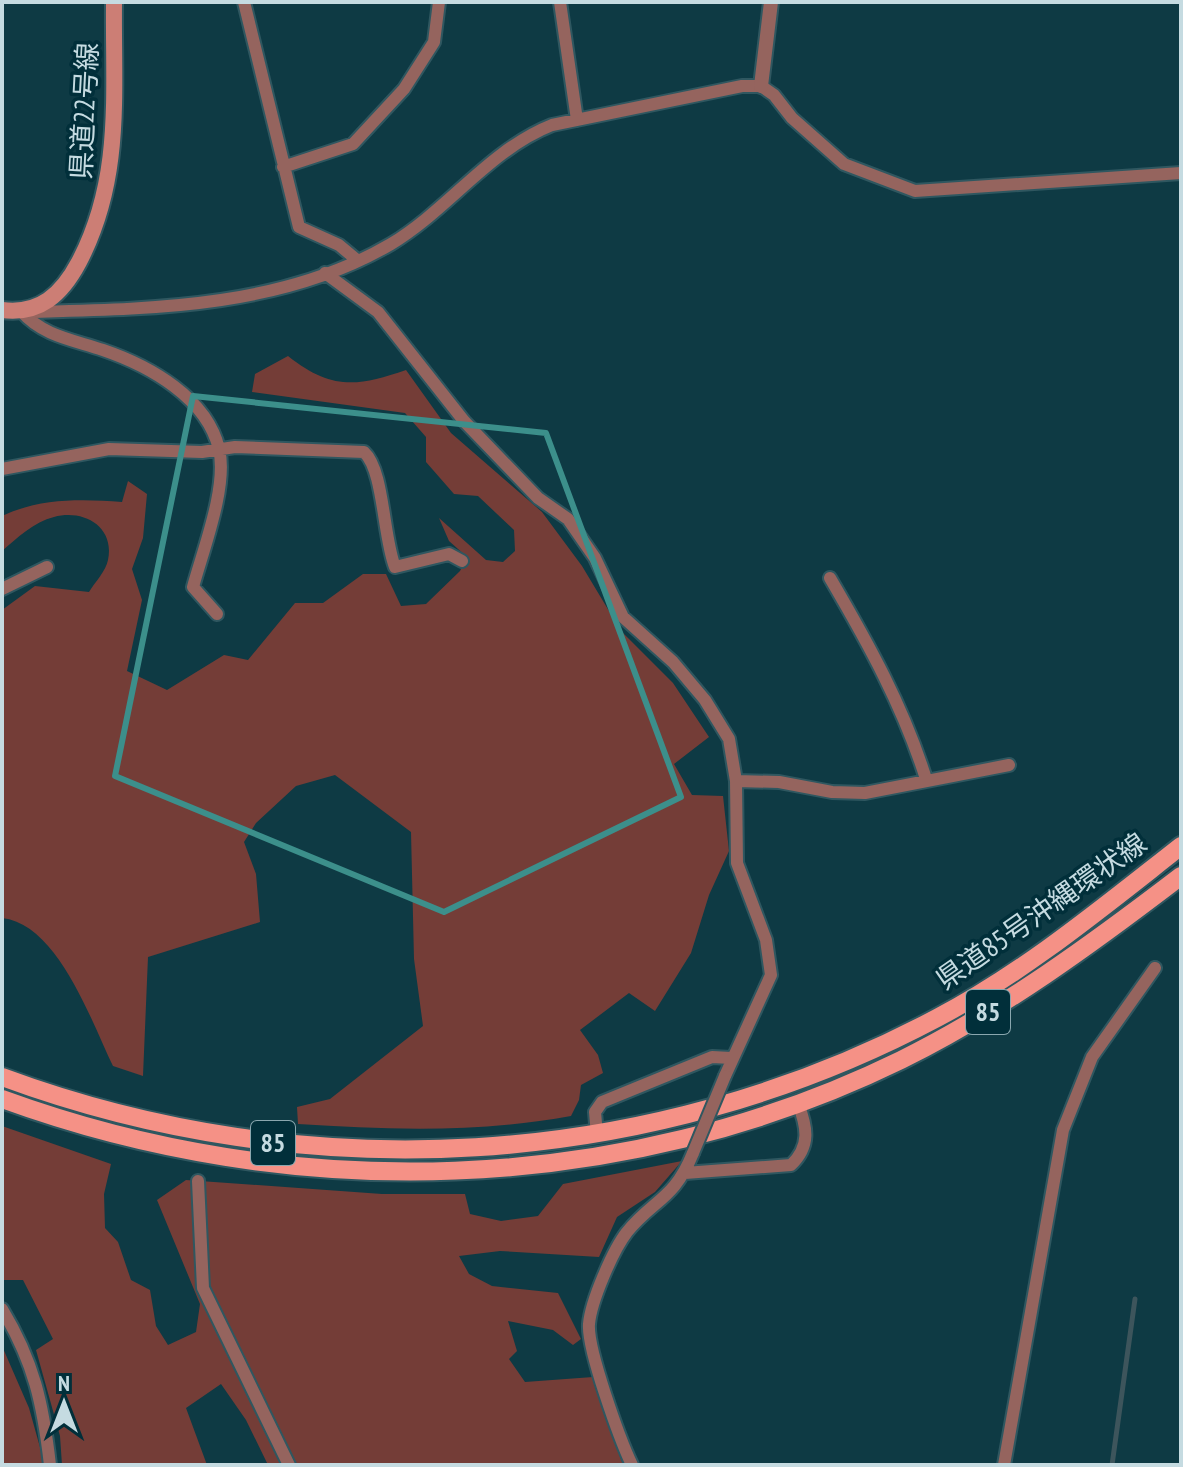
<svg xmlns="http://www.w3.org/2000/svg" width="1183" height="1467" viewBox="0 0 1183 1467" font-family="'PT Sans Narrow','Noto Sans JP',sans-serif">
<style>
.green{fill:#743d37}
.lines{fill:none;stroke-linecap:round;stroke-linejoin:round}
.stream{stroke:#3d555c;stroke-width:5}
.minor-casing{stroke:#2f5760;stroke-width:16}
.tertiary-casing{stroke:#2f5760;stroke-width:18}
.secondary-casing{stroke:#2f5760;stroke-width:20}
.primary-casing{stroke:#2f5760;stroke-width:22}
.minor{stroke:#95645e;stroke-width:12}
.tertiary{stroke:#95645e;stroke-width:14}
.secondary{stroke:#cc7e75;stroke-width:16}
.primary{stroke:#f59186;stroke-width:18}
.minor-bridge-casing{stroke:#2f5760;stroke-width:16;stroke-linecap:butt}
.minor-bridge{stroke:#95645e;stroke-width:12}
.marked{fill:none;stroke:#3c8f8b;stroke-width:6;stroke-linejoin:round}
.labels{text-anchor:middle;stroke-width:7;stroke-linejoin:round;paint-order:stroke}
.shield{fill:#012f3a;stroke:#8aa7af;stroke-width:2}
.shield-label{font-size:26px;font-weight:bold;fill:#c5dbe1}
.street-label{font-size:28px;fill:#c5dbe1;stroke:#012f3a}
</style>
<rect width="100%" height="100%" fill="#0e3a44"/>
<!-- green -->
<path class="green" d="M288,356c43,34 69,31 118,14l45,63 91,79 40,54 39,65 52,52 36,54 -35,27 18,31 31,1 6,55 -20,44 -18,58 -36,58 -26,-18 -49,37 18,25 5,18 -22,12 -2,15 -8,16c-92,17 -181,14 -273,8l-1,-17 33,-8 93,-73 -9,-67 -3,-127 -76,-57 -39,11 -40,37 -12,19 12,32 4,48 -112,35 -5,119 -30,-10c-22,-45 -55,-142 -111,-148v-308l33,-24 54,6c6,-10 17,-21 19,-32 7,-34 -25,-51 -54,-43 -20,5 -37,21 -52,34v-35c38,-18 79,-17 120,-14l6,-21 19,13 -4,44 -11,31 10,31 -15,71 40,19 57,-35 24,5 47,-57h28l40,-29h23l15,32 25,-2 34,-33 7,-14 -18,-16 -10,-23 47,42 17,2 12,-11 -1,-21 -36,-34 -24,-2 -28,-32v-25l-21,-24 -153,-21 3,-18z
M2,1126l109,38 -7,30 1,34 13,14 13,38 19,10 6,36 12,19 28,-13 4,-28 -43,-104 29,-20 196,14h83l5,20 31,7 37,-5 25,-32 119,-23 -27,31 -38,25 -18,40 -99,-6 -41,5 10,18 23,12 66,7 23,46 -8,6 -20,-15 -45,-9 9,30 -8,8 16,23 68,-5 30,88h-355l-22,-45 -25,-36 -35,24 21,57h-145l-2,-29 -24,-86 17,-11 -30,-59h-21z
M2,1346l27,62 16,57h-43z"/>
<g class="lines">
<!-- stream -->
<path class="stream" d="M1112,1465l23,-166"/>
<defs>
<path id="minor" d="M244,2l55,225 40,18 18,15
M560,2l17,118
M283,167l70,-23 51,-55 30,-47 5,-40
M325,273l53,39 86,109 74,77 30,21 27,39 28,59 50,45 32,38 24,39 7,42 1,82 29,77 5,35 -46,101
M22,312c21,24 52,28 81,38 47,16 104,48 116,99 9,37 -16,101 -26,138l24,27
M29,312c122,-3 253,-4 362,-68 58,-35 98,-94 161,-119l190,-39h19l13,9 18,23 52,46 71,27 266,-18
M2,469l107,-20 93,3 33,-5 129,5c20,18 19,85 31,115l54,-13 13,7
M830,578c38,65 73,128 96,201
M2,589l45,-22
M736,781l43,1 53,10 33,1 144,-28
M597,1135l-2,-23 7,-10 110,-45 19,1
M685,1173l106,-8c20,-19 16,-38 7,-62
M198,1181l5,107 86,177
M2,1309c32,53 41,95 48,156
M632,1465c-12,-25 -45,-116 -43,-141 2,-23 24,-74 38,-92 27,-33 47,-32 66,-79
M1004,1465l59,-335 29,-73 63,-89"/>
<path id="tertiary" d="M761,86l10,-84"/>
<path id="secondary" d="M2,310c38,5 60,-16 77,-48 44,-84 34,-168 35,-260"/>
<path id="primary" d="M2,1077c305,113 647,94 935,-59 88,-46 166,-111 244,-172
M2,1099c290,106 619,98 899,-39 101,-50 191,-116 280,-184"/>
</defs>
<!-- minor casing -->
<use href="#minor" class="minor-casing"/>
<!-- tertiary casing -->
<use href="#tertiary" class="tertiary-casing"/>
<!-- secondary casing -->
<use href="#secondary" class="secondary-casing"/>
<!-- primary casing -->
<use href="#primary" class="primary-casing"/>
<!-- minor -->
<use href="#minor" class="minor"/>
<!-- tertiary -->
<use href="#tertiary" class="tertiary"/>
<!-- secondary -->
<use href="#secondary" class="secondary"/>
<!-- primary -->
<use href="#primary" class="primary"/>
<defs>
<path id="minor-bridge" d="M693,1153l32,-77"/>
</defs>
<!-- minor-bridge casing -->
<use href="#minor-bridge" class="minor-bridge-casing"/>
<!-- minor-bridge -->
<use href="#minor-bridge" class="minor-bridge"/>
</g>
<!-- marked area -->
<path class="marked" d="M193,396l353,37 135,364 -237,115 -329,-136z"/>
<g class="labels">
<!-- shield labels -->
<g class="shield">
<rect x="966" y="990" width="44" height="44" rx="6"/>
<rect x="251" y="1121" width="44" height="44" rx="6"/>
</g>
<g class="shield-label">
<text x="988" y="1021">85</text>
<text x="273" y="1152">85</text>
</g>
<!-- street labels -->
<g class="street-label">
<text transform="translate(84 111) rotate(-87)" y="10">県道22号線</text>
<text transform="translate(1041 911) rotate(-35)" y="10">県道85号沖縄環状線</text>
</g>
</g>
<!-- border -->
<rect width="1183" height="1467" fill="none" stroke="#c5dbe1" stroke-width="8"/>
<!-- north arrow -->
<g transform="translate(64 1403)" stroke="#012f3a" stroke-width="6" paint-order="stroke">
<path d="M0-6L14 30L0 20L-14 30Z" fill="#c5dbe1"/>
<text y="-12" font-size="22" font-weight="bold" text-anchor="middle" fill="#c5dbe1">N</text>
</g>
</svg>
